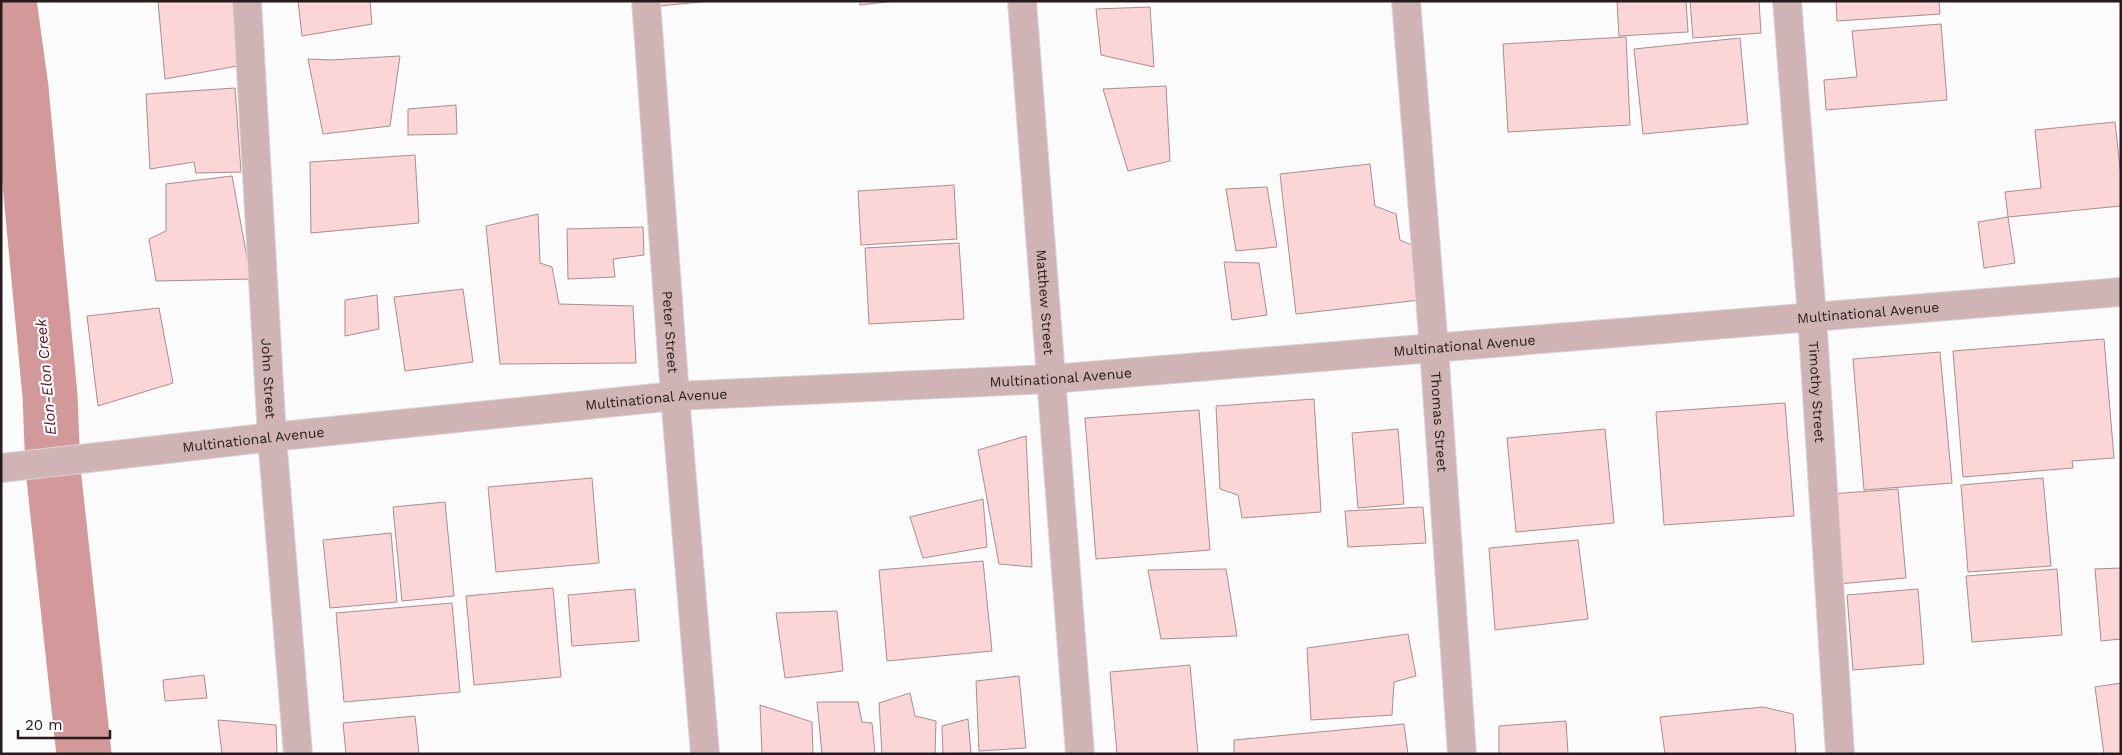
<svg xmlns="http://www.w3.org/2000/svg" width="2122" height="755" viewBox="0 0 2122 755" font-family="'Work Sans',sans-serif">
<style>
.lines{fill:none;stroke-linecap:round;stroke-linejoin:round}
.river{stroke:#d2989a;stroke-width:55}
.building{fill:#fcd6d7;stroke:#a98d8e}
.minor-casing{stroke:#d9d7d7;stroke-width:30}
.minor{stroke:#d0b4b5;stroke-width:28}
.labels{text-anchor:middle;stroke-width:4.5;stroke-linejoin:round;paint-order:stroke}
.street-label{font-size:14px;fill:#261b1c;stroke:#fbfbfb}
.water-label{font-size:15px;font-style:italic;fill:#5a1420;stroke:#fbfbfb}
</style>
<rect width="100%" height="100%" fill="#fbfbfb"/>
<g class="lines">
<!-- river -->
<path class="river" d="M9,1l12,87 29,308 3,73 31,285"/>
</g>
<!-- building -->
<path class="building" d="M158,1h82l3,64 -78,14z
M298,1h72l2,23 -70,12z
M658,1h54l-54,5z
M860,1h35l-35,4z
M1617,1h69l2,31 -69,4z
M1690,1h69l2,32 -68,5z
M1836,1h103l1,13 -103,7z
M1150,7l4,60 -53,-12 -5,-46z
M1941,24l6,76 -121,10 -2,-30 33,-3 -5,-46z
M1626,37l4,88 -122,7 -5,-88z
M1740,38l8,86 -105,10 -9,-85z
M400,56l-10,70 -67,8 -15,-75 23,1z
M1166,86l4,75 -42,10 -25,-82z
M235,88l6,84 -45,1 -2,-11 -44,7 -4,-75z
M456,105l1,29 -49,1v-26z
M2115,122l6,55v29l-113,11 -3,-25 36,-4 -6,-58z
M415,155l4,68 -108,10 -1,-71z
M1370,164l5,42 21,8 4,26 14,6 6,54 -124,14 -16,-140z
M232,176l19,103 -95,2 -7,-42 17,-8v-47z
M954,185l3,54 -96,6 -3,-54z
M1267,187l10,60 -41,4 -10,-62z
M538,214l2,49 12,4 7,37 74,2 3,57 -136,1 -14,-138z
M2008,217l7,46 -31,5 -6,-46z
M643,227l1,28 -31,4 2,18 -47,2 -1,-50z
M959,243l5,76 -95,5 -4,-76z
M1224,262l35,1 8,52 -35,5z
M463,289l10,73 -68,9 -11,-74z
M377,295l2,34 -34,7v-36z
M159,308l14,75 -75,23 -11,-90z
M2104,339l10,119 -42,3 1,7 -110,9 -10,-126z
M1940,352l12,131 -88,7 -11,-131z
M1314,399l7,113 -79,6 -4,-23 -18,-6 -4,-83z
M1785,403l9,113 -130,9 -8,-113z
M1199,410l11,140 -114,9 -11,-141z
M1398,429l6,75 -46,4 -6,-75z
M1605,429l9,94 -98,9 -9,-94z
M1026,436l6,131 -33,-3 -21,-114z
M592,478l7,85 -103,9 -8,-85z
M2043,478l8,88 -83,6 -7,-87z
M1898,489l8,89 -68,6 -8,-90z
M983,499l4,48 -64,11 -13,-41z
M445,502l9,94 -52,5 -9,-94z
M1423,507l3,36 -78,4 -3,-36z
M391,533l6,69 -67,6 -7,-68z
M1578,540l10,79 -93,11 -6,-82z
M983,561l9,90 -105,10 -8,-91z
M2121,568v71l-20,2 -6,-72z
M1226,569l11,67 -76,3 -13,-69z
M2057,569l5,66 -90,7 -6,-66z
M553,588l8,89 -87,8 -8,-89z
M635,589l4,52 -67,5 -4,-51z
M1918,589l6,75 -71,6 -6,-75z
M452,603l8,89 -116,10 -8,-89z
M837,611l6,60 -58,7 -9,-65z
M1408,634l8,42 -22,6 -2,33 -81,5 -4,-72z
M1190,665l8,89h-81l-7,-82z
M204,675l3,23 -42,3 -2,-21z
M1019,676l7,72 -47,3 -3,-70z
M2121,683v71h-17l-9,-67z
M910,693l5,23 21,5 -1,33h-53l-3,-51z
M817,702h41l4,20 10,1 3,31h-53z
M760,705l52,17 1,32h-51z
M1763,707l30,7 3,40h-131l-5,-37z
M415,716l4,38h-73l-3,-31z
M968,719l3,34 -28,1 -1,-28z
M218,720l58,5 1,29h-55z
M1566,721l2,33h-69v-28z
M1404,724l4,30h-174v-14z"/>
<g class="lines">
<defs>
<g id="minor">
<path id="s1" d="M247,1l25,436 26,317"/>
<path id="s2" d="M646,1l29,395 30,358"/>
<path id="s3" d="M1022,1l58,753"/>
<path id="s4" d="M1406,1l28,347 28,406"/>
<path id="s5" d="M1787,1l25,315 28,438"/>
<path id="s6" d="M1,468l271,-31 403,-41 376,-17 1070,-87"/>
</g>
</defs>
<!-- minor casing -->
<use href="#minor" class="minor-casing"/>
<!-- minor -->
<use href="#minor" class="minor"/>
</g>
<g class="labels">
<!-- street labels -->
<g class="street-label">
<text dy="5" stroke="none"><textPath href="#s3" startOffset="302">Matthew Street</textPath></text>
<text dy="5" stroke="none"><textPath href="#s6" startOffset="1874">Multinational Avenue</textPath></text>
<text dy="5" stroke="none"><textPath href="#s2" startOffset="332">Peter Street</textPath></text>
<text dy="5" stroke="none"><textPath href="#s6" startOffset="1469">Multinational Avenue</textPath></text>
<text dy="5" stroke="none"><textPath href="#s6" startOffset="1064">Multinational Avenue</textPath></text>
<text dy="5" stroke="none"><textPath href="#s1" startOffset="378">John Street</textPath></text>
<text dy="5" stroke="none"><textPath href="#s5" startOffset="392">Timothy Street</textPath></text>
<text dy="5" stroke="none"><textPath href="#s6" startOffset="659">Multinational Avenue</textPath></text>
<text dy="5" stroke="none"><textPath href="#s4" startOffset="422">Thomas Street</textPath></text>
<text dy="5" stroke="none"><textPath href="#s6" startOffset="254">Multinational Avenue</textPath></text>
</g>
<!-- water labels -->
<g class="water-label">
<text transform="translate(46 377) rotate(-95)" y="5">Elon-Elon Creek</text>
</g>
</g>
<!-- border -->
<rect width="2122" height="755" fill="none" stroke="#261b1c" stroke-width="5"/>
<!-- scale -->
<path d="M18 730v8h92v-8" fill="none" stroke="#261b1c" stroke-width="2.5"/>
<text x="25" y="730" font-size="15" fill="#261b1c" stroke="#fbfbfb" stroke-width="4" paint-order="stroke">20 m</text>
</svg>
